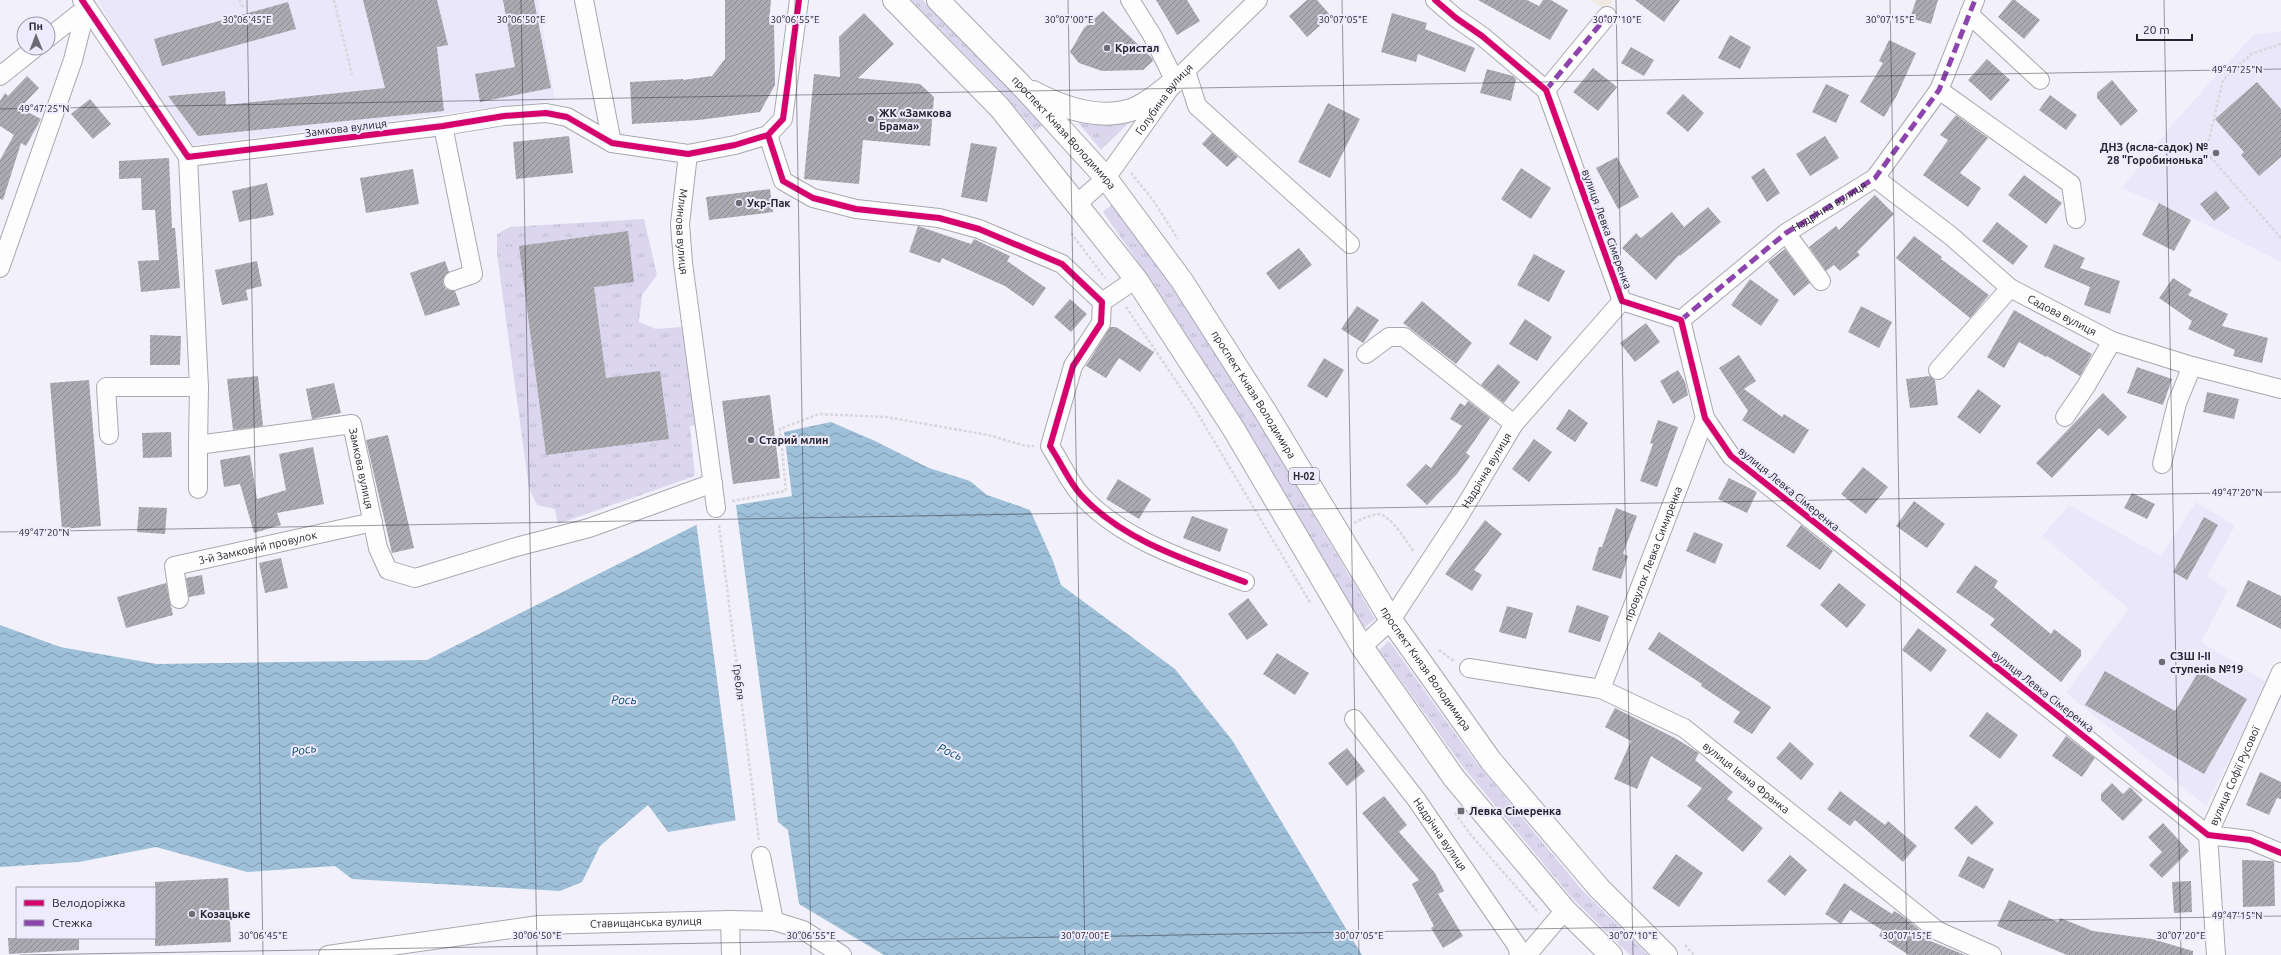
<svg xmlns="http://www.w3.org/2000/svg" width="2281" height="955" viewBox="0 0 2281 955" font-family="Ubuntu,sans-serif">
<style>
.industrial{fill:#efe9e2}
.built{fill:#eae7fb}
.grass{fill:url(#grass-tufts)}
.water{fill:url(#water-waves)}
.pier{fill:#f2f0fa}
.building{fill:url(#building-hatch)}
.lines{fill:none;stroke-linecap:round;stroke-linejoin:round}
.minor-casing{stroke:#a9a7af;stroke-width:20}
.major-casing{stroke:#a9a7af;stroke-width:24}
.path{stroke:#d8d7db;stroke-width:2.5;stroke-dasharray:3 2;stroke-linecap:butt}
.minor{stroke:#fdfdfe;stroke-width:18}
.major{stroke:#fdfdfe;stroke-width:22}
.quiet{stroke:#8e44ad;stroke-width:5;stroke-dasharray:10 5;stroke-linecap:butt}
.cycleway-casing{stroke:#eeebff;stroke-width:8}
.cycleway{stroke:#d6006c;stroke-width:6}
.ticks{fill:none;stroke:#26242c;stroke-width:1;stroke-opacity:0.45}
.poi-dot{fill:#6d6b74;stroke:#eeebff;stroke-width:1.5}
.labels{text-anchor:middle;stroke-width:4;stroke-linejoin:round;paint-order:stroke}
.shield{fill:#eeebff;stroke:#62606b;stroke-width:1}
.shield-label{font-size:10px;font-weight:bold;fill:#26242c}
.poi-label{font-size:11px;font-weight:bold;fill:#26242c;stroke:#eeebff;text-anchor:start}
.street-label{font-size:11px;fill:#26242c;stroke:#eeebff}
.water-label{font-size:12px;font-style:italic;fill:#004663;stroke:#eeebff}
.ticks-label{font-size:10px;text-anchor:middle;fill:#26242c;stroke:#eeebff;stroke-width:4;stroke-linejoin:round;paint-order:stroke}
</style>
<defs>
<pattern id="grass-tufts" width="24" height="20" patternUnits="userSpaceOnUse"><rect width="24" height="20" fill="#dbd6ee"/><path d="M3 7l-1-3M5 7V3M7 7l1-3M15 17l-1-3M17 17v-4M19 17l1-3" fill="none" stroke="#bcb8cc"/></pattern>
<pattern id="water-waves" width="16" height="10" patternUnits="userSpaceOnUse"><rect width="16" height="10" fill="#9ec0d8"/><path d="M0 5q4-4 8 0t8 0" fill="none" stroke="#819caf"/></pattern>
<pattern id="building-hatch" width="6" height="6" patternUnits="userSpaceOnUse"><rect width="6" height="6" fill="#abaab1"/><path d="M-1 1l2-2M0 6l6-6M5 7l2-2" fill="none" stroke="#8b8a90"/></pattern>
</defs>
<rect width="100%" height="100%" fill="#f2f0fa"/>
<!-- industrial -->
<path class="industrial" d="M1589,0h24l-7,10z"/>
<!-- built -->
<path class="built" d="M97,0h441l17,100 -364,45 -6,-3 -13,-19z
M2281,31v231l-67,-34 -92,-40 56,-70 75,-83z
M2196,502l39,24 -28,50 21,14 -27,52 67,41 -62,123 -140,-113 63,-84 -87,-73 27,-31 92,51z"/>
<!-- grass -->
<path class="grass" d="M911,0h12l122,124 -10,7 -29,-35z
M1135,117l-34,33 -25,-30z
M1113,204l54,75 83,129 125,211 -11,9 -126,-213 -84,-130 -51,-73z
M644,219l13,56 -15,20 -3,27 17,7 26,-2 14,98 -6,1 5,50 -137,48 -3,-15 -18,-4 -8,-17 -32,-234v-20l13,-7z
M1389,641l86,120 108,130 65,64h-18l-57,-56 -109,-131 -85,-118z"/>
<!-- water -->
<path class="water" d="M831,422l44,19 54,27 41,13 17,14 43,15 23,51 8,24 114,84 57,71 130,215h-478l-85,-51 -11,-74 -10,-8 -40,-2 -70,12 -20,-27 -48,41 -18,36 -22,9 -208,-12 -17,-13 -88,6 -91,-25 -77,15 -79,5v-242l60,22 97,17 270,-4 309,-155 56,-9 -8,-64z"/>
<!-- pier -->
<path class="pier" d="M736,505l42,317 -11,1h-31l-40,-302 33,-15z"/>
<!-- building -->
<path class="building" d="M363,0h74l11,45 -11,2 7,64 -246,25 -30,-40 57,-5 1,14 159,-17z
M503,0h31l17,88 -71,14 -5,-28 40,-7z
M725,0h46l-2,22h5l1,63 -15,27 -61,8 -67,4 -2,-42 53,-3v1l29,-4 13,-17z
M1156,0h31l13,21 -23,14z
M1307,0h10l14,16 -24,21 -18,-21z
M1478,0h49l12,6 4,-6h8l17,10 -18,30z
M1635,0h45l-16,22z
M1916,0h22l-7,24 -21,-6z
M2012,0h3l25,20 -16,19 -26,-22z
M288,2l8,27 -134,37 -8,-27z
M1103,11l49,47 1,3 -10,9 -41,1 -23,-8 -9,-11 14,-24z
M864,13l30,31 -36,34 62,6 14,13 -4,49 -67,-6 -4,44 -55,-5 10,-105 26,3 -1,-40z
M1392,13l35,10 -2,6 50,19 -10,24 -47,-18 -2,8 -35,-10z
M1730,35l21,12 -11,22 -22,-11z
M1889,40l27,13 -19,42 -13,22 -24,-15 23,-39 -4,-2z
M1631,47l23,13 -10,16 -23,-13z
M1987,59l23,21 -19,21 -23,-21z
M1593,68l24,19 -19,24 -25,-19z
M1487,69l26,7 3,3 -5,22 -31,-8z
M27,76l12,12 -19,20 21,11 -15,27 -5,-3 -18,57 -3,-1v-39l14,-25 -14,-9v-25l5,-8 3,3z
M2112,80l26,31 -17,15 -24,-28v-5z
M2257,82l24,27v48l-22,19 -18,-21 3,-3 -29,-33z
M1826,84l23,11 -13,28 -24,-11z
M1683,94l21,19 -16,19 -22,-19z
M2050,95l27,20 -11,15 -27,-20z
M90,99l21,25 -18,15 -22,-25z
M1328,103l32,16 -30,59 -32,-16z
M1956,115l32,23 -28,35 21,15 -13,19 -45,-32 25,-35 -8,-5z
M1212,133l26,24 -11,10 -25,-23z
M569,136l4,37 -57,6 -3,-37z
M1825,136l14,22 -29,18 -14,-22z
M971,143l26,4 -10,55 -26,-5z
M1617,157l22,40 -21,12 -22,-41z
M169,158l3,70h3l5,60 -39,4 -3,-31 21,-1 -4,-50h-13l-1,-32 -22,1v-18z
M1521,168l30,20 -20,31 -30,-20z
M1764,168l16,25 -13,9 -16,-25z
M413,169l6,35 -53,9 -6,-35z
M2024,175l38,28 -16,21 -38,-29z
M267,183l7,32 -35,7 -7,-31z
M770,189l3,23 -64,8 -3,-23z
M2216,191l14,17 -16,13 -14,-17z
M1875,195l19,19 -37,38 3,3 -20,16 -6,-6 -8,6 -17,-24 27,-21 3,4z
M2159,203l32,17 -17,31 -32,-16z
M1708,207l13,15 -41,34 -1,-1 -23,25 -34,-32 14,-15 5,5 31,-26 12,15z
M1997,222l31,24 -15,19 -31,-24z
M918,226l53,18 3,-5 36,17 -3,5 39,27 -13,18 -28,-20 -63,-28 -2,5 -31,-11z
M628,231l6,51 -40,5 12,91 54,-7 9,68 -123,16 -27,-209z
M1914,236l28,21 -1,2 48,36 -19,23 -74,-60z
M2054,244l31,14 -5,10 40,13 -10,33 -26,-9 6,-18 -46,-20z
M1299,248l13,17 -33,25 -13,-17z
M1785,249l25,34 -16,13 -26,-34z
M1534,254l31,17 -16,31 -32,-17z
M257,261l5,25 -16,4 2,10 -26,5 -7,-35z
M445,261l4,11 -6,7v5l3,5 9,2 5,14 -35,11 -15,-43z
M2173,278l19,12 -4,5 40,19 -6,12 46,12 -6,25 -29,-7 2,-6 -47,-21 4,-8 -33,-23z
M1750,279l29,21 -18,26 -30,-21z
M1070,299l17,15 -16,18 -17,-15z
M1422,301l50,42 -16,21 -53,-41z
M1357,306l22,14 -16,23 -22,-14z
M1861,306l31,16 -13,26 -31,-16z
M2014,310l78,44 -12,22 -33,-20 -1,1 -27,-15 -15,26 -17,-11z
M1525,319l27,18 -15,24 -28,-17z
M1646,323l14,19 -25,20 -15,-19z
M1110,327h6l38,25 -14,20 -21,-14 -13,20 -20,-12z
M150,335l31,1 -1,29h-30z
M1739,355l17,26 -12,8 38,28 2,-3 25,16 -15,24 -52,-34 6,-9 -29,-43z
M1324,358l20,12 -17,28 -20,-12z
M1498,364l22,18 -16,21 -23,-18z
M2137,367l35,12 -9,26 -36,-12z
M1678,370l7,12 3,13 -15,9 -13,-23z
M258,376l5,50 -30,4 -6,-51z
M1930,376l5,4 3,25 -28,3 -4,-29z
M89,380l12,146 -39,3 -12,-146z
M334,383l7,30 -29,6 -6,-30z
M1978,389l23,17 -21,28 -23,-17z
M2207,392l32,7 -5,20 -31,-7z
M2103,393l24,24 -19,19 -9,-8 -47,50 -16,-15z
M770,395l10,83 -47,6 -11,-83z
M1468,401l22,17 -24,35 4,3 -13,18 -30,31 -21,-20 20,-21 5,4 31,-42 -12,-7 10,-16 5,3z
M1569,409l19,14 -13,19 -19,-13z
M1658,420l20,7 -21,60 -17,-6 13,-37 -3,-1z
M171,432l1,25 -29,1 -1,-25z
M388,435l26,113 -22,5 -26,-113z
M1534,439l18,13 -23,30 -17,-13z
M313,447l11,57 -47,9 4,12 -27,8 -14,-49 -16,3 -4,-27 30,-5 7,44 29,-9 -7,-36z
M1863,467l25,20 -22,27 -25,-20z
M1729,478l28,14 -10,21 -29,-14z
M1118,479l33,20 -12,20 -33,-20z
M2132,493l23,11 -8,15 -23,-11z
M1914,501l31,23 -18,24 -31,-22z
M139,507l28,1 -2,26 -28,-2z
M1616,508l21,8 -14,38 5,2 -7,23 -29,-9 7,-23h3z
M1192,516l36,13 -8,23 -37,-14z
M2204,517l14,8 -31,55 -14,-8z
M1485,520l17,14 -28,36 8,5 -10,16 -27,-17z
M1801,525l32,26 -13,19 -34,-24z
M1694,532l29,12 -8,20 -29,-13z
M281,558l7,30 -23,5 -6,-30z
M1975,565l23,16 -4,6 57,47 3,-5 27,21v6l-20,26 -71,-57 5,-6 -39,-27z
M202,575l3,19 -16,3 -3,-19z
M2248,580l33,16v33l-45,-23z
M166,583l7,32 -47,13 -9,-31z
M1839,583l27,22 -19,23 -27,-23z
M1248,598l20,27 -21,15 -19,-26z
M1577,605l32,11 -9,26 -32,-10z
M1507,606l26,7 -7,26 -27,-7z
M1918,628l29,22 -16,22 -29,-22z
M1659,632l112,75 -19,27 -19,-12 7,-10 -39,-26 1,-2 -54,-35z
M1277,653l32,20 -14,22 -32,-21z
M2105,671l70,40 24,-40 48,28 -43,75 -119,-69z
M1615,708l60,30 24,15 -4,7 38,32 -6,7 36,29 -20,24 -56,-46 15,-18 -51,-32 -14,33 -23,-10 17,-38 -26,-14z
M1987,712l31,23 -18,24 -31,-23z
M2066,736l29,22 -13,19 -30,-21z
M1790,742l24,22 -13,16 -25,-22z
M1347,748l18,23 -18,15 -19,-23z
M2260,772l21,10v17l-4,-1 -8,17 -23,-10z
M2112,783l11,11 7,-7 13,13 -20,21 -22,-21v-6z
M1840,791l45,34 3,-4 29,25 -14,16 -48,-42 -5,6 -23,-17z
M1384,796l23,29 -8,7 36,41 9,18 -6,3 25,42 -20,12 -12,-20 3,-2 -22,-42 7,-4 -57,-67z
M1976,805l18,18 -22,22 -18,-17z
M2163,823l26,28 -27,27 -13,-13 13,-13 -14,-15z
M1676,854l27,19 -24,34 -27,-19z
M1790,855l17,15 -22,26 -18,-15z
M1968,856l26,13 -10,20 -26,-13z
M2242,860l32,1 1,45 -32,1z
M228,878l3,64 -76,4v-64z
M2191,881l1,31 -18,1 -2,-31z
M1844,883l48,31 2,-3 7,4 25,20 -3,3 42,17h-56l-30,-19 3,-6 -32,-20 -9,14 -16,-10z
M2009,900l49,22 2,-4 33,13 59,8 41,12v4h-126l-70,-29z
M8,938h71v12l-70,4z"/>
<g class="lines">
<defs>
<g id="minor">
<path d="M82,0l106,157 255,-31 61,-10 42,-3 21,4 45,26 76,11 47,-9 33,-10 15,-16 16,-119"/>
<path d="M584,0l28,143"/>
<path d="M1130,0l22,35 23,46"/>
<path d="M1435,0l21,18 26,18 64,54 76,211 59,19 24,98 26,38 477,379 42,5 31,13"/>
<path d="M1969,14l71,66"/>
<path d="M48,38l38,-30"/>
<path d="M1186,71l11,35 153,138"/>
<path d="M0,76l35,-28"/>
<path d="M1546,90l61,-74"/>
<path d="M1939,90l132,94 5,35"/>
<path d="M443,126l30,148 -20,7"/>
<path d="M768,135l15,46 30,17 43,11 83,9 40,11 83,35 40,38 -1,21 -28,43 -23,80 3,5c9,14 17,32 28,44 42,46 108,66 164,87"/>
<path id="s1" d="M688,154l-8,70 3,39 33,245"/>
<path id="s2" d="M188,157l11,230 -1,58 154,-21 26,124 10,22 27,8 101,-31 73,-19 124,-45"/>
<path id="s3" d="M1875,178l76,58 59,52 102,53 80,25 89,23"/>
<path id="s4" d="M1077,204l29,-26 69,-97 83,-81"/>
<path d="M1786,233l35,48"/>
<path d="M0,268l73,-208 13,-52"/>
<path d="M1102,302l34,-23"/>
<path d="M1681,320l105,-87 89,-55 64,-88 36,-90"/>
<path d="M1366,354l23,-17h15l110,87"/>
<path d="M1938,370l72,-82"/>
<path d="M2065,417l21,-31 26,-45"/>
<path d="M109,435l-3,-48h93"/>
<path d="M2162,464l15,-61 15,-37"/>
<path d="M198,489v-44"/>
<path id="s5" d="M179,599l-5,-33 199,-44"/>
<path id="s6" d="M1362,647l29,-27 67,-102 56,-94 108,-123"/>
<path id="s7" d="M1469,668l132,21 83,39 254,203 54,24"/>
<path id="s8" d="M1601,689l104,-271"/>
<path id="s9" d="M1354,719l62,80 101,147 2,9"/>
<path d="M761,856l13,65"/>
<path d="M730,920l1,35"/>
<path id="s10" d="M328,955l211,-30 191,-5 44,1 29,9 39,25"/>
<path d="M1527,955l38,-45"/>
<path id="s11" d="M2216,955l-8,-120 73,-163"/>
</g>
<g id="major">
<path d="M894,0l106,108 136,171 97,149 129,219 92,131 111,132 46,45"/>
<path id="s12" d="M938,0l83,85 85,93 76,103 83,130 126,209 100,141 108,127 67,67"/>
<path d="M1033,92c30,16 67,29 101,17 15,-6 28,-18 41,-28"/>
</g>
</defs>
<!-- minor casing -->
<use href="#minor" class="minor-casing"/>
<!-- major casing -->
<use href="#major" class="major-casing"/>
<!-- path -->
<path class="path" d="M239,0l5,8
M334,0l18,75
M2281,44l-30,10 -28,26 -17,72 75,86
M1098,133l10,11
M1131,173l22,27 25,39
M1071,233l34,45
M1126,307l69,102 116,195
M732,501l54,-10 -6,-62 39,-15 67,3 102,18 38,11h8
M1354,523c8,-4 16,-8 24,-9 12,0 29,28 36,38
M719,525l40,315
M1439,650l15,11
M1455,813l15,21 69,79
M1685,945l9,10"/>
<!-- minor -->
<use href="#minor" class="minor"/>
<!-- major -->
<use href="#major" class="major"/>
<!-- quiet -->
<g class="quiet">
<path d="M1546,90l61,-74"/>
<path id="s13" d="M1681,320l105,-87 89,-55 64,-88 36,-90"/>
</g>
<defs>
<path id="cycleway" d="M82,0l106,157 255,-31 61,-10 42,-3 21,4 45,26 76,11 47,-9 33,-10 15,-16 16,-119
M1435,0l21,18 26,18 64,54 76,211 59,19 24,98 26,38 477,379 42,5 31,13
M768,135l15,46 30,17 43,11 83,9 40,11 83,35 40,38 -1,21 -28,43 -23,80 3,5c9,14 17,32 28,44 42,46 108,66 164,87"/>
</defs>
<!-- cycleway casing -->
<use href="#cycleway" class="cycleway-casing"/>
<!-- cycleway -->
<use href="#cycleway" class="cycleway"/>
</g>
<!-- ticks -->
<path class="ticks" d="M247,0l16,955M521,0l16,955M795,0l16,955M1068,0l17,955M1342,0l17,955M1616,0l17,955M1890,0l17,955M2164,0l17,955M0,109l2281,-40M0,532l2281,-40M20,955l2261,-39"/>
<!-- markers -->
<g class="poi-dot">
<circle cx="1107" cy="48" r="4"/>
<circle cx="871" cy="119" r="4"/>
<circle cx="2216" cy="153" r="4"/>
<circle cx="739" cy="203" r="4"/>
<circle cx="751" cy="440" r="4"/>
<circle cx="2162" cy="662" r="4"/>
<rect x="1457" y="807" width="8" height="8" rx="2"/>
<circle cx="192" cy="914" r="4"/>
</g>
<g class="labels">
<!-- shield labels -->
<rect class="shield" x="1289" y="468" width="30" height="16" rx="3"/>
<g class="shield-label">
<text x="1304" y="480">Н-02</text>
</g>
<!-- poi labels -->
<g class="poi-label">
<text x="1115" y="52">Кристал</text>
<text x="879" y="117">ЖК «Замкова<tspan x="879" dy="13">Брама»</tspan></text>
<text x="2208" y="151" text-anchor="end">ДНЗ (ясла-садок) №<tspan x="2208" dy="13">28 "Горобинонька"</tspan></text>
<text x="747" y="207">Укр-Пак</text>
<text x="759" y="444">Старий млин</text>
<text x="2170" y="660">СЗШ I-II<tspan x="2170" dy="13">ступенів №19</tspan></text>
<text x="1469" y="815">Левка Сімеренка</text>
<text x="200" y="918">Козацьке</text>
</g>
<!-- street labels -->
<g class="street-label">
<text dy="4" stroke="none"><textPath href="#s4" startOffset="137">Голубина вулиця</textPath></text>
<text transform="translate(346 128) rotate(-7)" y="4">Замкова вулиця</text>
<text dy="4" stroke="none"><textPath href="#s12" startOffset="183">проспект Князя Володимира</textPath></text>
<text dy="4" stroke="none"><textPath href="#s13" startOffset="187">Надрічна вулиця</textPath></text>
<text transform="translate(1607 229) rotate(70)" y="4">вулиця Левка Сімеренка</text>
<text dy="4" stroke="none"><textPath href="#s1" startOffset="78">Млинова вулиця</textPath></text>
<text dy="4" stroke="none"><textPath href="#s3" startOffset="233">Садова вулиця</textPath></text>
<text dy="4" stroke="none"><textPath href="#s12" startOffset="507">проспект Князя Володимира</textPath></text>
<text dy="4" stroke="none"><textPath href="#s2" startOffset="489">Замкова вулиця</textPath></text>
<text dy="4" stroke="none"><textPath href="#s6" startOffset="217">Надрічна вулиця</textPath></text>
<text transform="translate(1789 489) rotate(39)" y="4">вулиця Левка Сімеренка</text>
<text dy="4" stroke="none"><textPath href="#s5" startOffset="119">3-й Замковий провулок</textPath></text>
<text dy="4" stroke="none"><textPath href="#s8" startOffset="145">провулок Левка Симиренка</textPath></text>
<text dy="4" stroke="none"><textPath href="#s12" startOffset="831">проспект Князя Володимира</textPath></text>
<text transform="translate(739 682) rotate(83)" y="4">Гребля</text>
<text transform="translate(2043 691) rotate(38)" y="4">вулиця Левка Сімеренка</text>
<text dy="4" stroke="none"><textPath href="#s11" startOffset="185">вулиця Софії Русової</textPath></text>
<text dy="4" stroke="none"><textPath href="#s7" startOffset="305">вулиця Івана Франка</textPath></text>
<text dy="4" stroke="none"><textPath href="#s9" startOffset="144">Надрічна вулиця</textPath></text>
<text dy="4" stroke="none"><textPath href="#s10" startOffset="320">Ставищанська вулиця</textPath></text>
</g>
<!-- water labels -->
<g class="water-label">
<text transform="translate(624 700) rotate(1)" y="4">Рось</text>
<text transform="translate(304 750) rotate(-10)" y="4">Рось</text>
<text transform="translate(950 752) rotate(23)" y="4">Рось</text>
</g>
</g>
<g class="ticks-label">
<text x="247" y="23">30°06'45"E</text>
<text x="521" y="23">30°06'50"E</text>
<text x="795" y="23">30°06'55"E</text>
<text x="1069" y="23">30°07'00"E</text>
<text x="1343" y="23">30°07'05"E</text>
<text x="1617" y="23">30°07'10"E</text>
<text x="1890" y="23">30°07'15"E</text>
<text x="2237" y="73">49°47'25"N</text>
<text x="44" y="112">49°47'25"N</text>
<text x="2237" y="496">49°47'20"N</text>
<text x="44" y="536">49°47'20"N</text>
<text x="2237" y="919">49°47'15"N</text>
<text x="263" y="939">30°06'45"E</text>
<text x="537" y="939">30°06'50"E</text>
<text x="811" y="939">30°06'55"E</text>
<text x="1085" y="939">30°07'00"E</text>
<text x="1359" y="939">30°07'05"E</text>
<text x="1633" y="939">30°07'10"E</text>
<text x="1907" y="939">30°07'15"E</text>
<text x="2181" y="939">30°07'20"E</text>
</g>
<!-- legend -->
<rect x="16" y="887" width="140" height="52" fill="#eeebff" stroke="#9e9bab"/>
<rect x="24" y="900" width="20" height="6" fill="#d6006c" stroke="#9e9bab"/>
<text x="52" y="907" font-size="12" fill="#26242c">Велодоріжка</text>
<rect x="24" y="920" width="20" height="6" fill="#8e44ad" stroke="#9e9bab"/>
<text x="52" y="927" font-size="12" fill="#26242c">Стежка</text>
<!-- north arrow -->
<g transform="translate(36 36) rotate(359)"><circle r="19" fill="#eeebff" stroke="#9e9bab"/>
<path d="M0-3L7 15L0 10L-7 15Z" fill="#6d6b74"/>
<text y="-6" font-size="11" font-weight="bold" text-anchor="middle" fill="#26242c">Пн</text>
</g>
<!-- scale -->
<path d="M2137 34v6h55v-6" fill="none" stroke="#26242c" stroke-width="2"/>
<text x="2143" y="34" font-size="12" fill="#26242c" stroke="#eeebff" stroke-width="3" paint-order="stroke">20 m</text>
</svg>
